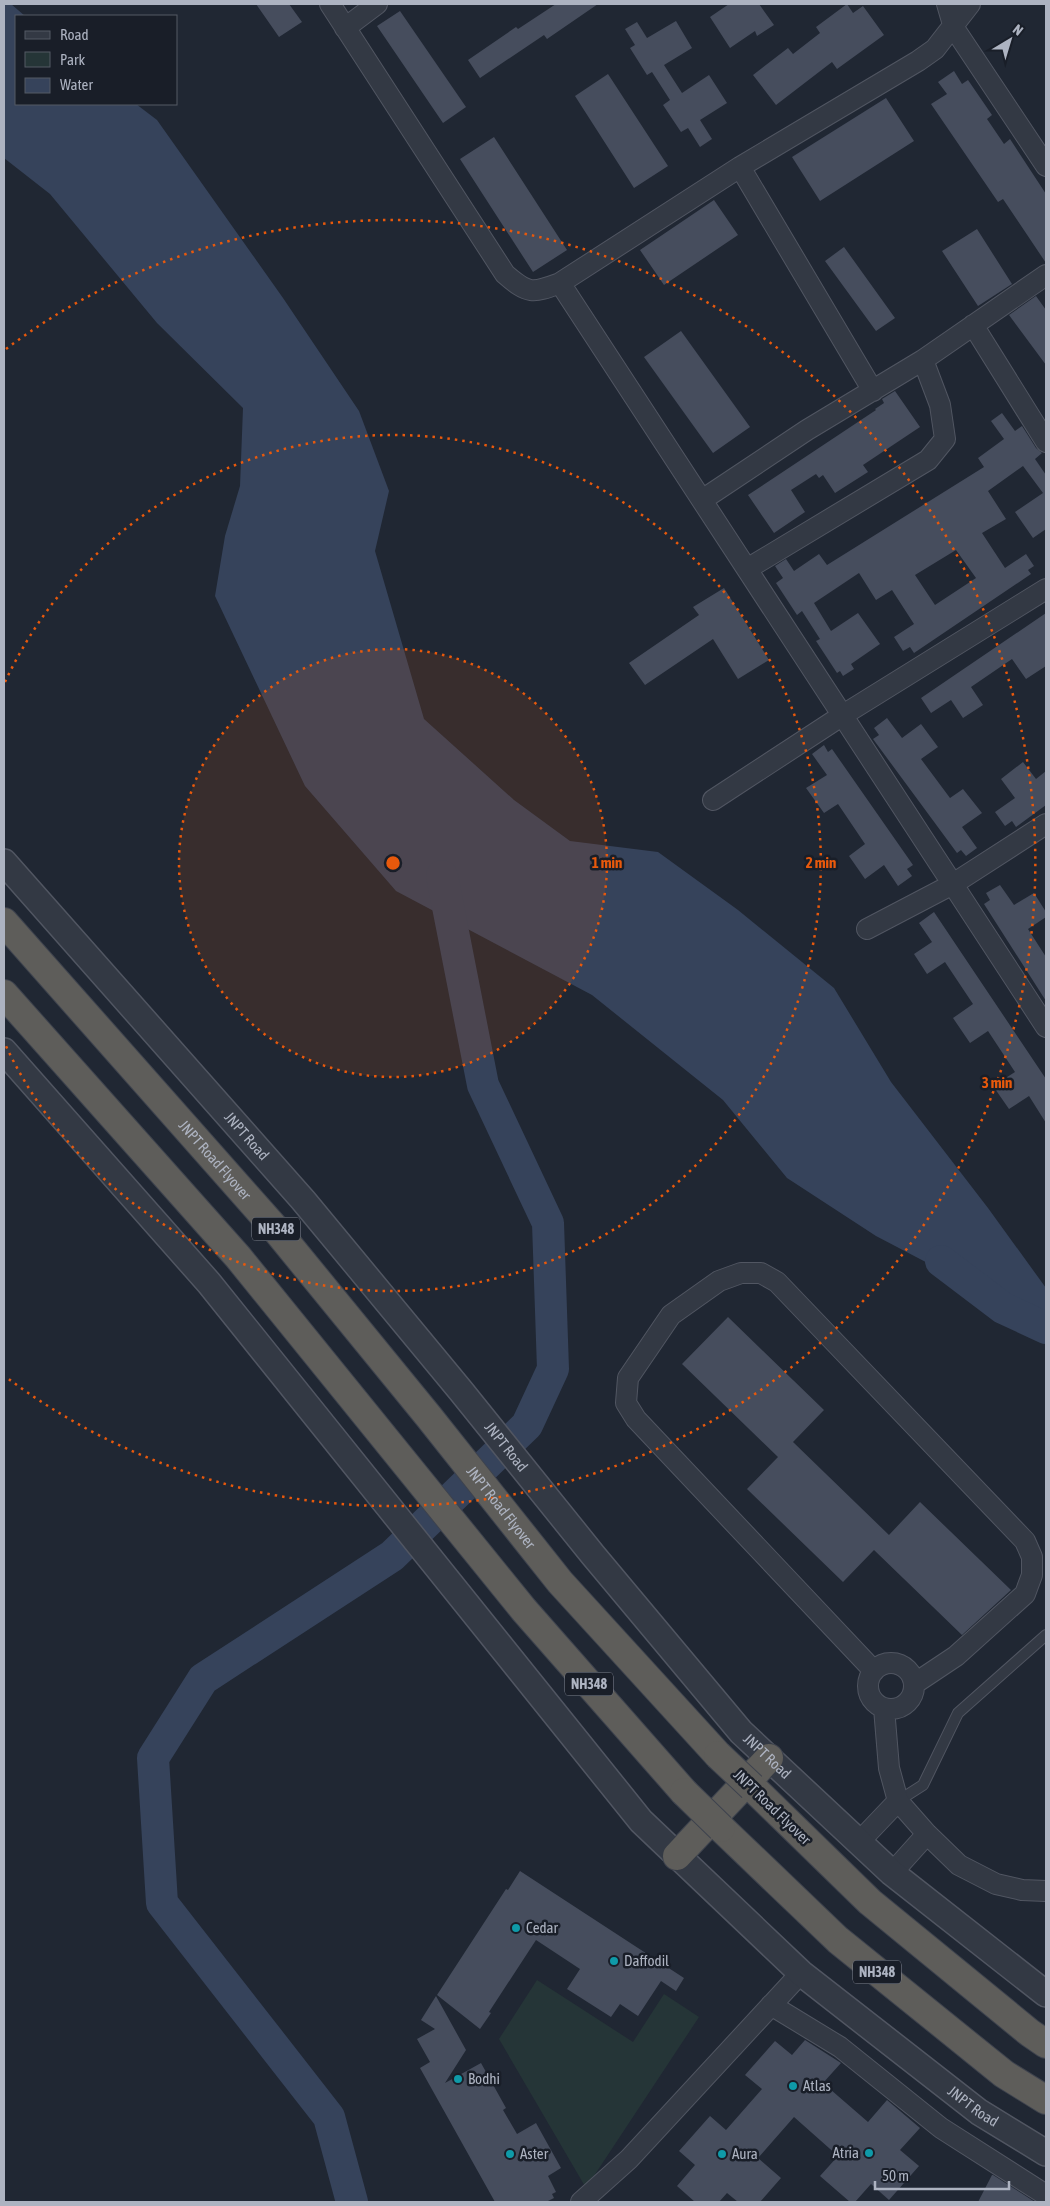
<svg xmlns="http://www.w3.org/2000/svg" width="1050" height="2206" viewBox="0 0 1050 2206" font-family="'Asap Condensed',sans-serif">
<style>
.green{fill:#253537}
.water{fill:#36435b}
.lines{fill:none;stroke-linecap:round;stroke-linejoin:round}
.river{stroke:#36435b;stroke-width:32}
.building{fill:#464d5d;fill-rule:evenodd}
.service-casing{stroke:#515662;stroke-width:12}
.minor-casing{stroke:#515662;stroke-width:22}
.tertiary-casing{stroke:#515662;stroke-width:28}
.trunk-casing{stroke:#3e434e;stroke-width:30}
.service{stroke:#333944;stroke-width:10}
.minor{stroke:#333944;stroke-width:20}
.tertiary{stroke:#333944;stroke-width:25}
.trunk{stroke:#5e5d5a;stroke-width:28}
.trunk-bridge-casing{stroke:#3e434e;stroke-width:30;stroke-linecap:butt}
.trunk-bridge{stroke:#5e5d5a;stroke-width:28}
.ring{fill:none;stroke:#e8590c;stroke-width:2.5;stroke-dasharray:2.5 5}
.culture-dot{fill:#0f9aa8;stroke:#191e28;stroke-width:2}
.labels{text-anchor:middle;stroke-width:5;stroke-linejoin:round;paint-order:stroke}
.shield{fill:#191e28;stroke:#818693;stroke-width:1}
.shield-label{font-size:14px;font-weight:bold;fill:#adb3c1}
.street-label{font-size:15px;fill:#adb3c1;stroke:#191e28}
.poi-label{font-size:15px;fill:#adb3c1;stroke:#191e28;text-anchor:start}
.centre{fill:#e8590c;stroke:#191e28;stroke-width:2.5}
.ring-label{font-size:15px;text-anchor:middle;font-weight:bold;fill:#e8590c;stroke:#191e28;stroke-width:5;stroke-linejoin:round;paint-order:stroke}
</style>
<rect width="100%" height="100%" fill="#202733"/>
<!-- green -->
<path class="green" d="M537,1980l96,62 31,-48 35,23 -113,171 -87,-149z"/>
<!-- water -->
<path class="water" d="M4,4h7l14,12h-9v88h120l21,16 126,178 76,113 30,80 -14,60 49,168 90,81 56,41 88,11 80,58 96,78 57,94 97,126 58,80v37l-170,-89 -89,-58 -64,-78 -131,-105 -196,-104 -91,-105 -90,-190 10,-60 15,-50 3,-78 -86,-85 -107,-129 -46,-36z"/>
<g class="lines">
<!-- river -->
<path class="river" d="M941,1261l62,47 43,20
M352,2202l-23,-85 -167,-214 -9,-145 50,-79 189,-123 135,-131 26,-56 -5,-146 -65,-138 -41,-209"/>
</g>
<!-- building -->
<path class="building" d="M256,4h33l13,18 -23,15z
M556,4h42l-51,35 -3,-4 -64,43 -12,-18 48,-33 2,2z
M729,4h30l15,21 -17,11 -2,-5 -25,17 -20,-31z
M847,4l6,9 10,-7 21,29 -47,34 -5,-7 -56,43 -23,-30 35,-27 5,6 27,-21 -4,-6z
M400,11l66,96 -23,16 -66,-97z
M676,21l16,27 -28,17 18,28 27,-18 18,28 -27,17 12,19 -12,8 -12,-19 -7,4 -18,-27 7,-5 -18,-28 -5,3 -17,-27 5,-3 -10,-16 12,-7 10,16z
M954,71l8,13 6,-4 24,35 -5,4 17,25 6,-5 36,55v69l-43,-64 -5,3 -67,-98 16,-10 -9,-12z
M608,74l60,92 -34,22 -59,-92z
M886,98l28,43 -94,60 -28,-44z
M494,137l73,113 -34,22 -73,-113z
M714,200l24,35 -74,50 -24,-35z
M977,229l35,55 -34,22 -36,-55z
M844,247l51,71 -19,13 -51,-70z
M1036,296l10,14v55l-37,-50z
M681,331l69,96 -37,26 -69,-96z
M895,391l25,36 -57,38 5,7 -33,21 -12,-18 -4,3 -3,-4 -25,16 14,22 -31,21 -26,-38 128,-85 -1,-1 9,-6 -2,-4z
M1002,413l13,18 7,-5 14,22 6,5 -7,6 11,16v54l-13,9 -18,-26 28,-19 -20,-27 -35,25 18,28 -24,14 23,35 21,-14 8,12 -6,4 3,4 -117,79 -4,-6 -7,4 -9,-14 20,-13 -22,-34 -16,10 -17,-27 -45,30 17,28 27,-18 22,31 -29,20 3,5 -11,7 -3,-5 -3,2 -21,-32 4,-2 -18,-28 -5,4 -21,-32 7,-5 -8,-12 11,-7 8,12 25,-17 8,11 157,-98 -6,-9 26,-19 -13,-18zM956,550l20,28 -41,27 -20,-30z
M724,588l45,72 -31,19 -25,-40 -68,46 -16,-22 70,-48 -6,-8z
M1046,613v53l-20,13 -14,-20 -41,28 12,18 -20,13 -12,-18 -20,13 -10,-15z
M887,718l15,20 19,-14 17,23 -17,12 29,39 13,-9 19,24 -20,14 15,21 -11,8 -5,-6 -4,3 -84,-114 6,-4 -5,-7z
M824,745l4,7 4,-3 81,116 -6,4 5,7 -14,10 -14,-21 -19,14 -16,-23 16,-12 -27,-40 -14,9 -18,-25 21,-13 -15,-21z
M1023,762l13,17 10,-8v34l-30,22 -4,-6 -7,5 -10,-14 20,-14 -14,-19z
M1000,885l14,20 20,-12 12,19v5l-18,12 18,28v44l-62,-97 6,-4 -4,-7z
M934,912l112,167v44l-17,-27 -20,13 -16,-23 22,-14 -27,-41 -18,12 -17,-25 20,-14 -28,-42 -18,12 -13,-20 18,-12 -13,-19z
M728,1317l96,93 -31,32 96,93 31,-33 91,88 -49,45 -88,-85 -31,32 -96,-93 31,-32 -96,-93z
M520,1871l164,107 -8,13 -15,-10 -23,35 -18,-12 -9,13 -44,-28 13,-20 -44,-29 -47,72 2,1 -11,16 -43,-34 69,-106 2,1z
M436,1996l30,54 -21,33 36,-20 25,45 -3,2 14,24 19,-11 25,45 -13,8 8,16 -4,2 2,4 -8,4h-51l-75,-134 10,-6 -13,-23 18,-10 -14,-9z
M805,2040l36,23 -18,20 45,39 19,-22 33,28 -20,22 19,16 -30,34 -18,-16 -16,18h-5l-30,-26 18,-20 -44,-39 -36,41 23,20 -21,24h-22l-11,-9 -8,9h-24l-18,-16 18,-21 -16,-14 31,-35 16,14 36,-41 -17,-14 30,-34 17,14z
M992,2175h1l42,27h-57z"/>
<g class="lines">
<defs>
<path id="service" d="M898,1801l25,-16 35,-72 88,-78"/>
<path id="minor" d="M330,4l175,270c24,21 28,19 55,9l180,-116 178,-106 17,-12 35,-45
M947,4l7,24 92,138
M345,28l32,-24
M740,167l133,224
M560,283l486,744
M973,325l73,117
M702,500l105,-70 116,-70
M747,569l181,-109 17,-21 -5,-34 -17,-45 123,-85
M713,800l130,-85 203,-126
M867,929l86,-45 93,-60
M868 1686a23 23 0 1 1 46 0a23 23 0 1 1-46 0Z
M874,1671l-238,-252 -10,-16 2,-25 43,-63 48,-34 22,-8h20l16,9 248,259 7,16v18l-7,19 -69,62 -42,28
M884,1708l5,60 9,33 29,33 32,31 37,19 26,6 24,1
M859,1842l39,-41
M892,1873l35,-39
M771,2005l69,42 101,81 105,67
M581,2202l48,-43 172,-186"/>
<g id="tertiary">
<path id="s1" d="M4,862l299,338 158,191 132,164 148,177 151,141 154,121"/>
<path id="s2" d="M4,1051l205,232 432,538 160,152 178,139 67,41"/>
</g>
<g id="trunk">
<path id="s3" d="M4,922l269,304 156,191 131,165 158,173"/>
<path d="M4,994l234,263 286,353 160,182"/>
<path d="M752,1787l118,115 160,131 16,11"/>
<path d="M721,1828l117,112 166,134 42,26"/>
<path d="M677,1856l92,-98"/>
</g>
</defs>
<!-- service casing -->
<use href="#service" class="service-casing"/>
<!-- minor casing -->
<use href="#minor" class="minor-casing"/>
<!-- tertiary casing -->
<use href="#tertiary" class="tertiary-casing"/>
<!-- trunk casing -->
<use href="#trunk" class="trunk-casing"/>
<!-- service -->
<use href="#service" class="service"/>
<!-- minor -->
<use href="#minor" class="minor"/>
<!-- tertiary -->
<use href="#tertiary" class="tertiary"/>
<!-- trunk -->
<use href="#trunk" class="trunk"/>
<defs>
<path id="trunk-bridge" d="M718,1755l34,32
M684,1792l37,36"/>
</defs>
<!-- trunk-bridge casing -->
<use href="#trunk-bridge" class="trunk-bridge-casing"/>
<!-- trunk-bridge -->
<use href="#trunk-bridge" class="trunk-bridge"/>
</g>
<!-- distance rings -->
<circle cx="393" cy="863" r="214" fill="#e8590c" fill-opacity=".12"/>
<g class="ring">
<circle cx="393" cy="863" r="214"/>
<path d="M5 682A428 428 0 1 1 5 1044"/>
<path d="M6 349A643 643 0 1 1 6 1377"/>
</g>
<!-- markers -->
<g class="culture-dot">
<circle cx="516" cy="1928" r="5"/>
<circle cx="614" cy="1961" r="5"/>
<circle cx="458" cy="2079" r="5"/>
<circle cx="793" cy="2086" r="5"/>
<circle cx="869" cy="2153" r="5"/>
<circle cx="510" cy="2154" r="5"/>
<circle cx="722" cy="2154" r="5"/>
</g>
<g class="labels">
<!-- shield labels -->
<g class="shield">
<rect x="252" y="1217.5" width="48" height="23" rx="4"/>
<rect x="565" y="1672.5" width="48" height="23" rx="4"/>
<rect x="853" y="1960.5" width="48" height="23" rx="4"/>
</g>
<g class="shield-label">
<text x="276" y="1234">NH348</text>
<text x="589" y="1689">NH348</text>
<text x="877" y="1977">NH348</text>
</g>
<!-- street labels -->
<g class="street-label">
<text dy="5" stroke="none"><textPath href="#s1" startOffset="366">JNPT Road</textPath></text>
<text dy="5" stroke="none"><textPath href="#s3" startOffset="318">JNPT Road Flyover</textPath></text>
<text dy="5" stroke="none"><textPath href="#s1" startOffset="771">JNPT Road</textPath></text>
<text dy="5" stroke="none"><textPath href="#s3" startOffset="768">JNPT Road Flyover</textPath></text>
<text dy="5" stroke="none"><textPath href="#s1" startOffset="1176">JNPT Road</textPath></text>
<text transform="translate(772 1807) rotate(44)" y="5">JNPT Road Flyover</text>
<text dy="5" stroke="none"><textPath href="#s2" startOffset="1438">JNPT Road</textPath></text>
</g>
<!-- poi labels -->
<g class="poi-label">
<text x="526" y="1933">Cedar</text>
<text x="624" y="1966">Daffodil</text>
<text x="468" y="2084">Bodhi</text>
<text x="803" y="2091">Atlas</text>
<text x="859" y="2158" text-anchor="end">Atria</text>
<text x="520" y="2159">Aster</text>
<text x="732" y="2159">Aura</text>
</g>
</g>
<circle cx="393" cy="863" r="8" class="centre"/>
<g class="ring-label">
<text x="607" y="868">1 min</text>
<text x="821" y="868">2 min</text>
<text x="997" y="1088">3 min</text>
</g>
<!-- border -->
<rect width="1050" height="2206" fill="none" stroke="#adb3c1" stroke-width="10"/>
<!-- legend -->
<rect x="15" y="15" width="162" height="90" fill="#191e28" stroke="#545a65"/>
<rect x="25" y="31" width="25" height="8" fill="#333944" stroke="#545a65"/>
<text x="60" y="40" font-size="15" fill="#adb3c1">Road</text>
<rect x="25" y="52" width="25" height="15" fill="#253537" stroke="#545a65"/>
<text x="60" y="65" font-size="15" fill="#adb3c1">Park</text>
<rect x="25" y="78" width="25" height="15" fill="#36435b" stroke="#545a65"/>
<text x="60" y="90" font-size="15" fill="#adb3c1">Water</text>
<!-- north arrow -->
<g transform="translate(1010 40) rotate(38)" stroke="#191e28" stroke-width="4" paint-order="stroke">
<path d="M0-4L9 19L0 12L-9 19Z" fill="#adb3c1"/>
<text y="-8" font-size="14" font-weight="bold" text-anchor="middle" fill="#adb3c1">N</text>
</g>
<!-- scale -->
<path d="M875 2181v8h134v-8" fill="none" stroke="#adb3c1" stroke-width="2.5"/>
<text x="882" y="2181" font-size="15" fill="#adb3c1" stroke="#191e28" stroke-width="4" paint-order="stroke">50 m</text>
</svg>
